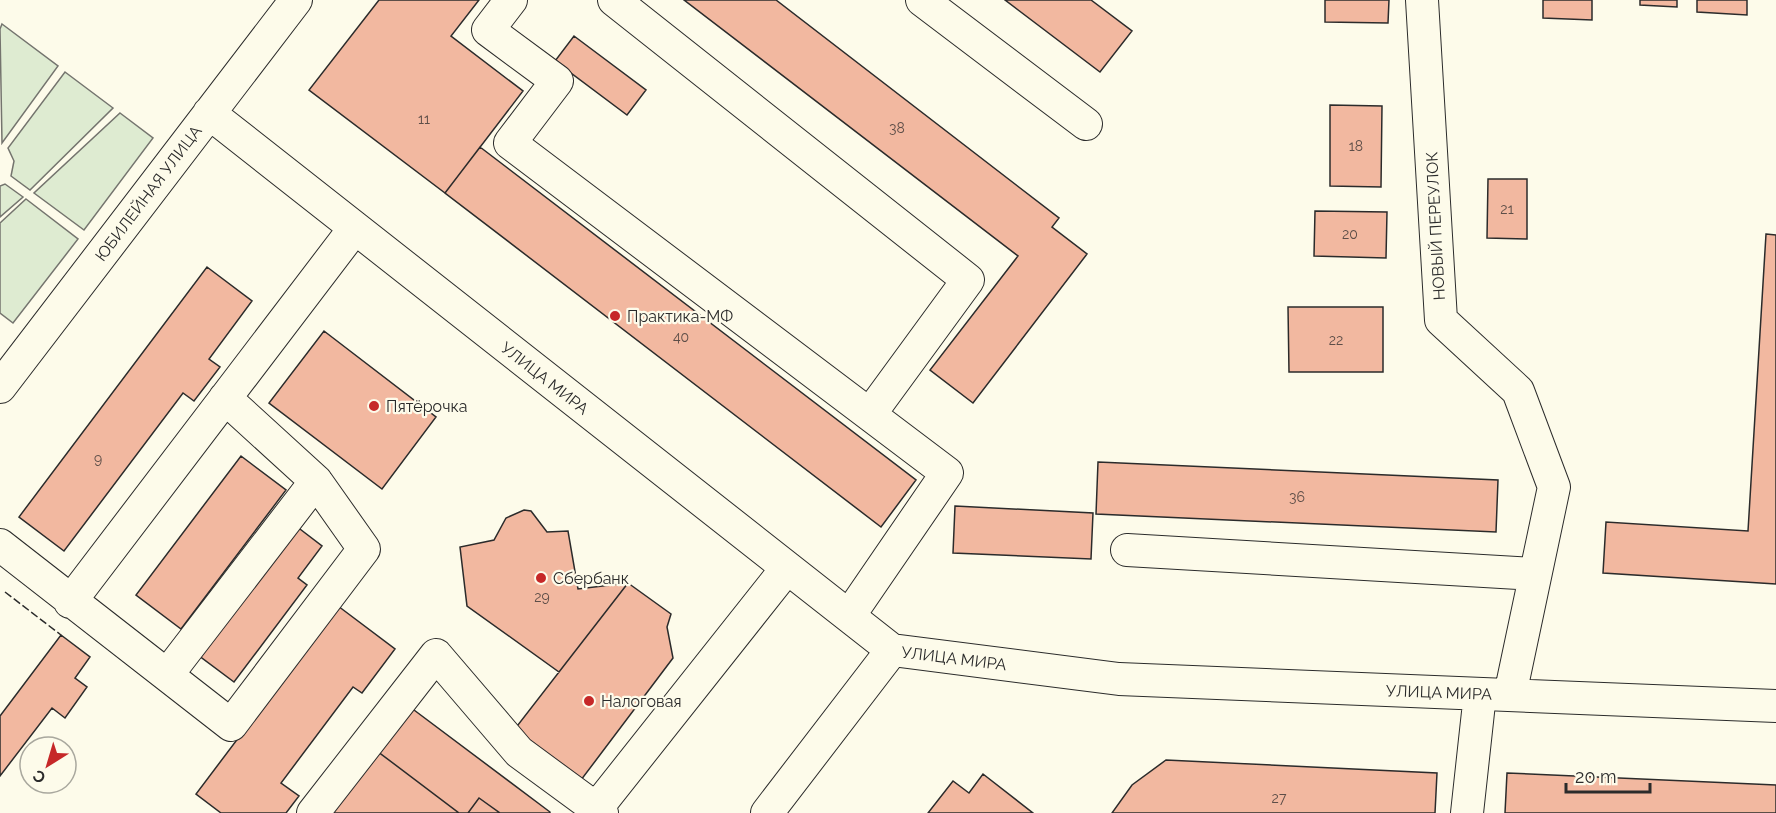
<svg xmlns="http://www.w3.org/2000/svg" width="1776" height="813" viewBox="0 0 1776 813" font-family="Raleway,sans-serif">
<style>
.green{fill:#deebd1;stroke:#74746e;stroke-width:1.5}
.building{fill:#f2b8a0;stroke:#2b2b2b;stroke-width:1.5}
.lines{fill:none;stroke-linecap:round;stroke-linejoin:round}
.minor-casing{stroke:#2b2b2b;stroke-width:34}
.minor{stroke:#fdfbea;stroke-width:32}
.fence{stroke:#2b2b2b;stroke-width:1.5;stroke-dasharray:8 3;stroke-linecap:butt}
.poi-dot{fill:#c62828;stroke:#fdfbea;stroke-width:2}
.labels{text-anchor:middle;stroke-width:4.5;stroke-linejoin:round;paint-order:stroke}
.number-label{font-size:14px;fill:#5d4e48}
.street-label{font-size:16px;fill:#2b2b2b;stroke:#fdfbea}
.poi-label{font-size:16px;fill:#2b2b2b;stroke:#fdfbea;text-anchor:start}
</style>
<rect width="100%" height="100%" fill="#fdfbea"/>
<!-- green -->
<path class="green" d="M2,24l56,42 -56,77 -2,-114z
M65,72l48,36 -83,82 -19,-14 3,-15 -6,-13z
M120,113l33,25 -69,92 -50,-37z
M5,184l18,13 -23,20v-31z
M26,199l52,40 -65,84 -13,-10v-90z"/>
<!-- building -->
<path class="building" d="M379,0h100l-28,36 72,55 -78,102 -136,-103z
M684,0h92l283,218 -7,9 35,27 -114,149 -43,-33 88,-114z
M1005,0h86l41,31 -32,41z
M1325,0h64l-1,23 -63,-1z
M1543,0h49v20l-49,-2z
M1640,0h37v7l-37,-2z
M1697,0h50v15l-50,-3z
M574,36l72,54 -19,25 -72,-54z
M1330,105l52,1 -1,81 -51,-1z
M480,147l436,333 -35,47 -436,-334z
M1488,179h39v60l-40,-1z
M1315,211l72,1 -1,46 -72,-2z
M1766,234l10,1v349l-173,-11 3,-51 142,9z
M207,267l45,34 -43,58 11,8 -26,34 -11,-8 -119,158 -45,-34z
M1288,307h95v65h-94z
M324,331l112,86 -54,72 -113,-86z
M241,456l45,34 -105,139 -45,-34z
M1098,462l400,18 -2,52 -400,-18z
M955,506l138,7 -2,46 -138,-6z
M524,510l7,1 16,21 21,-1 10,58 50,-6 -69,89 -92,-66 -7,-59 34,-7 12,-22z
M296,526l26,20 -24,32 9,7 -73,97 -36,-27z
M628,583l43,31 -4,13 6,31 -92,122 -67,-50z
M338,606l57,43 -33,44 -9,-6 -72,96 18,13 -13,17h-65l-25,-19z
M61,635l29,22 -15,21 12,9 -22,31 -13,-10 -52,68v-60z
M410,707l140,105v1h-50l-21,-15 -11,15h-9l-82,-62z
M377,751l82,62h-129z
M1166,760l271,13 -2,40h-323l20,-28z
M1507,773l269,12v28h-271z
M983,774l50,39h-105l25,-32 16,12z
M479,798l21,15h-32z"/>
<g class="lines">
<defs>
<path id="minor" d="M511,0l-23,30 69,51 -47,62 437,330 -98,143
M614,0l354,280 -98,134
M922,0l164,124
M1422,0l19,320 77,71 36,96 -44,208
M209,113l683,537 227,29 657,27
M0,387l296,-387
M0,545l231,180 133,-176 -48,-68 -91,-83
M1127,550l407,24
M70,602l284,-373
M167,675l149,-194
M596,809l191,-241
M313,813l123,-158 83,97 83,61
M767,813l125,-163
M1467,813l13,-119"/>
</defs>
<!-- minor casing -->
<use href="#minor" class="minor-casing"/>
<!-- minor -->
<use href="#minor" class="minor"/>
<!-- fence -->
<path class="fence" d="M5,592l56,43"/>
</g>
<!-- markers -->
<g class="poi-dot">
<circle cx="615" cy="316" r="6"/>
<circle cx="374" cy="406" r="6"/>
<circle cx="541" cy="578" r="6"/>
<circle cx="589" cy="701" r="6"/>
</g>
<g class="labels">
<!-- number labels -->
<g class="number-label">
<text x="424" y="124">11</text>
<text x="897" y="133">38</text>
<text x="1356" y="151">18</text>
<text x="1507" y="214">21</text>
<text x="1350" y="239">20</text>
<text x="681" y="342">40</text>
<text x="1336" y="345">22</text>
<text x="98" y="464">9</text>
<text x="1297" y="502">36</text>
<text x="542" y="602">29</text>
<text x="1279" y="803">27</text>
</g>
<!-- street labels -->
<g class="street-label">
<text transform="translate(148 193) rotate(-53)" y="6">ЮБИЛЕЙНАЯ УЛИЦА</text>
<text transform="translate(1435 226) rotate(-93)" y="6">НОВЫЙ ПЕРЕУЛОК</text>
<text transform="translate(545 378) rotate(38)" y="6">УЛИЦА МИРА</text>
<text transform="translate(954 658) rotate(7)" y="6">УЛИЦА МИРА</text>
<text transform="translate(1439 692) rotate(2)" y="6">УЛИЦА МИРА</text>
</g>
<!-- poi labels -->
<g class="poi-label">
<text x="627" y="322">Практика-МФ</text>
<text x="386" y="412">Пятёрочка</text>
<text x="553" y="584">Сбербанк</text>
<text x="601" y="707">Налоговая</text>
</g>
</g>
<!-- north arrow -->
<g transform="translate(48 765) rotate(217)"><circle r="28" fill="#fdfbea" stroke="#a9a89e" stroke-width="1.5"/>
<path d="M0-4.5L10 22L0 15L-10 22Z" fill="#c62828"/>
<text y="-9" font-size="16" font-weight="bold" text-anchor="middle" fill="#2b2b2b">С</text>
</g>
<!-- scale -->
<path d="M1566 783v9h84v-9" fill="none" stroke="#2b2b2b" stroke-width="3"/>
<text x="1575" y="783" font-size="18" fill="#2b2b2b" stroke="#fdfbea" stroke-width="4.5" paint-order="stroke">20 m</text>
</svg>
